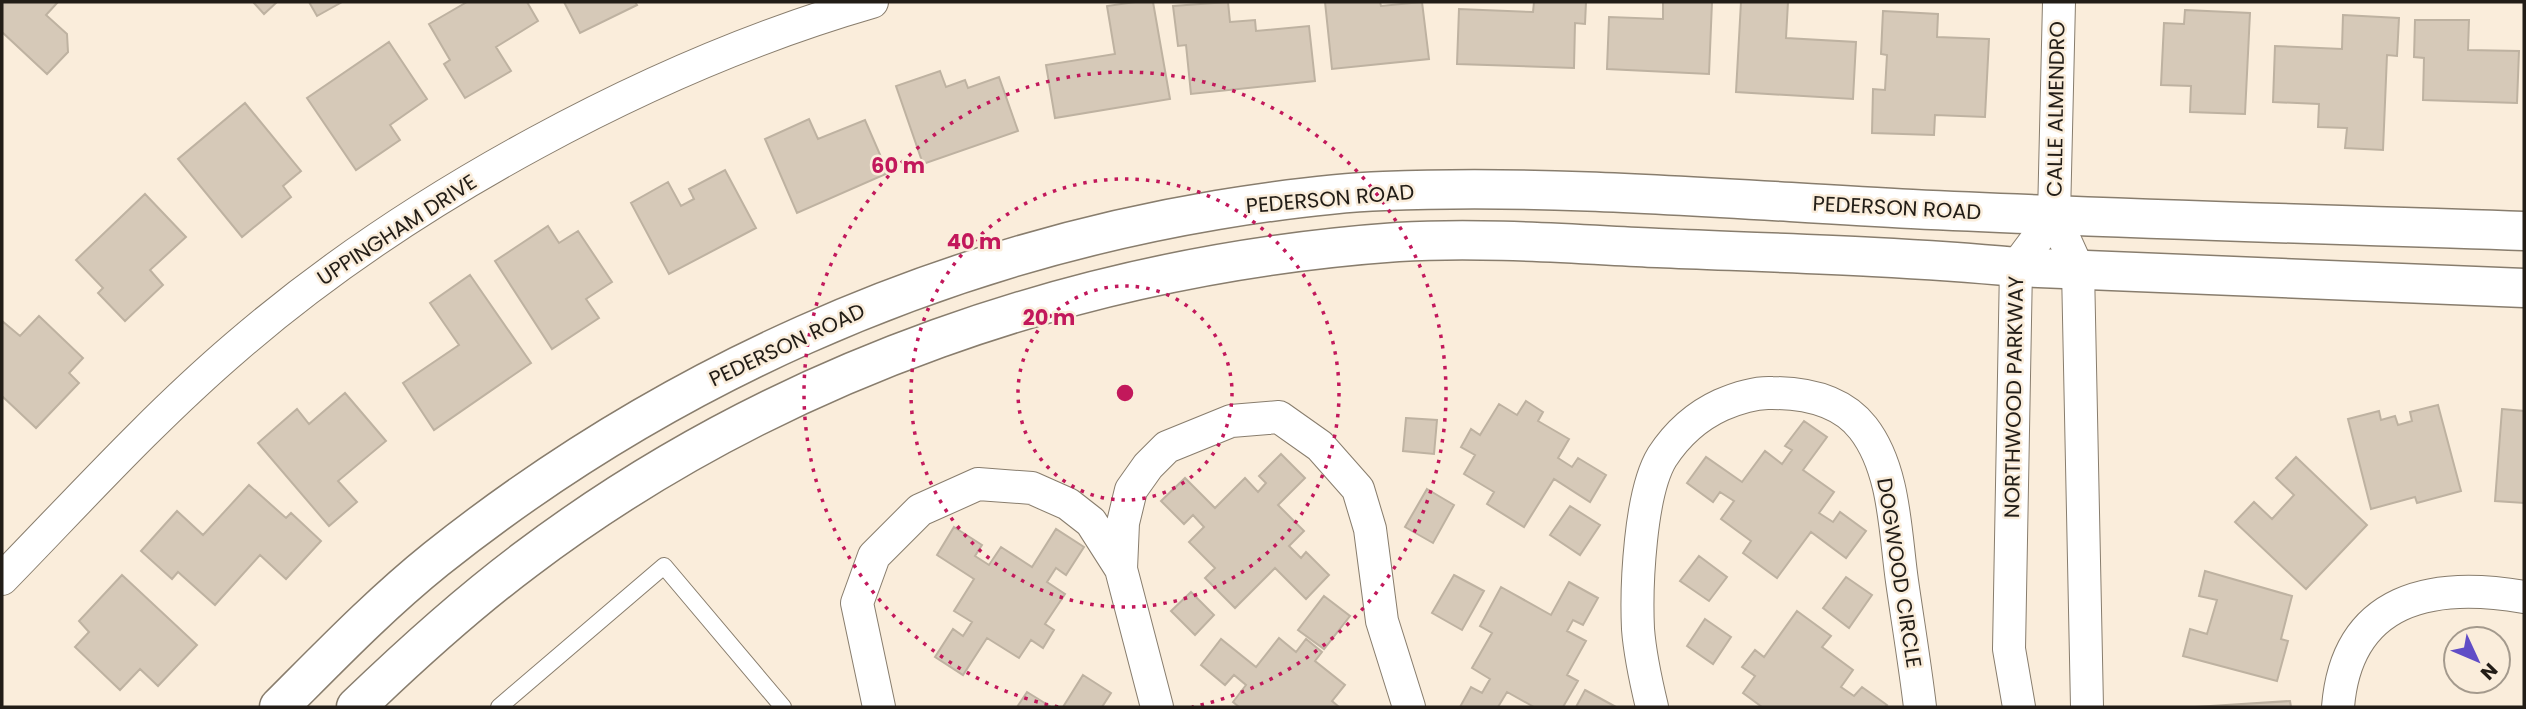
<svg xmlns="http://www.w3.org/2000/svg" width="2526" height="709" viewBox="0 0 2526 709" font-family="Poppins,sans-serif">
<style>
.building{fill:#d6c9b8;stroke:#beb2a1;stroke-width:2}
.lines{fill:none;stroke-linecap:round;stroke-linejoin:round}
.service-casing{stroke:#887d6d;stroke-width:18}
.minor-casing{stroke:#887d6d;stroke-width:34}
.tertiary-casing{stroke:#887d6d;stroke-width:41}
.service{stroke:#fff;stroke-width:16}
.minor{stroke:#fff;stroke-width:32}
.tertiary{stroke:#fff;stroke-width:38}
.ring{fill:none;stroke:#c2185b;stroke-width:3.5;stroke-dasharray:3.5 7}
.labels{text-anchor:middle;stroke-width:5;stroke-linejoin:round;paint-order:stroke}
.street-label{font-size:21px;fill:#221d17;stroke:#faeddb}
.centre{fill:#c2185b;stroke:#faeddb;stroke-width:3.5}
.ring-label{font-size:21px;text-anchor:middle;font-weight:bold;fill:#c2185b;stroke:#faeddb;stroke-width:5;stroke-linejoin:round;paint-order:stroke}
</style>
<rect width="100%" height="100%" fill="#faeddb"/>
<!-- building -->
<path class="building" d="M2,2h56l-12,13 21,19 1,18 -21,22 -45,-42z
M253,2h24l-13,12z
M309,2h33l-25,14z
M467,2h60l11,19 -42,26 15,24 -46,27 -21,-34 6,-4 -21,-36z
M564,2h71l2,3 -57,28z
M1135,2h18l17,97 -115,19 -9,-53 69,-11 -8,-48z
M1228,2l2,20 25,-2 1,11 53,-5 6,55 -124,13 -5,-49 -8,1 -5,-40z
M1325,2h55l1,4 41,-4 7,57 -97,10z
M1534,2h52l-1,22 -10,-1 -1,45 -117,-4 2,-55 74,3z
M1663,2h49l-3,72 -102,-5 2,-52 54,2z
M1741,2h47l-2,36 70,4 -3,57 -117,-7z
M2185,10l65,3 -5,101 -55,-2 1,-26 -30,-1 3,-62 20,1z
M1883,11l55,3 -1,23 52,2 -4,78 -50,-2 -1,20 -62,-2 1,-44 12,1 2,-35 -6,-1z
M2343,15l56,3 -2,38 -10,-1 -4,95 -38,-2 2,-20 -29,-1 1,-23 -46,-2 2,-56 67,3z
M2415,20h54l-1,30 51,1 -2,52 -94,-3 1,-42 -10,-1z
M389,42l38,57 -37,26 10,15 -44,30 -49,-72z
M940,71l6,16 19,-7 3,8 31,-11 19,54 -95,33 -27,-78z
M245,103l56,68 -18,15 8,11 -49,40 -64,-78z
M809,119l9,20 47,-19 23,53 -91,40 -32,-74z
M725,170l31,58 -87,46 -38,-71 37,-21 13,24 13,-7 -5,-10z
M145,194l41,43 -36,33 13,15 -38,36 -27,-28 5,-5 -27,-28z
M548,226l11,17 19,-12 34,51 -26,17 13,19 -47,31 -57,-88z
M470,275l61,88 -97,67 -31,-47 56,-38 -29,-42z
M39,316l44,42 -14,15 10,10 -43,45 -34,-32v-75l18,15z
M345,393l41,48 -48,40 19,21 -28,24 -71,-83 39,-34 12,15z
M1526,401l17,11 -5,9 31,18 -11,19 14,9 6,-9 28,17 -16,27 -36,-23 -30,48 -37,-23 7,-12 -30,-18 11,-19 -14,-8 10,-18 9,6 19,-31 18,11z
M2438,405l23,86 -44,12 -2,-6 -44,12 -23,-90 31,-8 2,9 14,-4 3,9 14,-4 -2,-9z
M2502,409l22,2v92l-29,-2z
M1406,418l31,2 -3,34 -31,-3z
M1804,421l23,16 -24,33 31,22 -15,21 14,9 7,-10 26,19 -20,27 -35,-26 -34,46 -34,-25 8,-12 -30,-22 13,-18 -14,-9 -7,10 -26,-19 19,-26 36,25 23,-31 17,13 10,-14 -7,-4z
M1281,454l24,24 -27,27 26,26 -15,15 12,12 5,-6 23,23 -23,24 -31,-31 -40,40 -30,-30 10,-10 -26,-26 15,-15 -11,-12 -9,9 -23,-23 24,-23 30,30 30,-30 13,14 8,-9 -7,-7z
M2296,457l71,68 -61,64 -71,-67 19,-20 18,17 22,-24 -18,-17z
M249,485l37,33 5,-5 30,28 -35,38 -26,-24 -45,50 -37,-33 -6,7 -31,-28 36,-40 26,24z
M1427,489l27,16 -21,38 -28,-16z
M1570,506l30,19 -20,30 -30,-20z
M954,527l28,18 -7,11 14,9 12,-18 31,20 24,-38 28,18 -18,28 -10,-7 -9,14 18,12 -20,30 9,6 -11,18 -12,-8 -12,18 -32,-20 -24,37 -28,-18 18,-28 10,7 9,-14 -18,-11 20,-32 -37,-24z
M1699,556l28,21 -18,24 -29,-20z
M2205,571l87,25 -11,43 7,2 -11,40 -94,-25 7,-27 17,5 10,-34 -18,-4z
M122,575l75,70 -39,41 -18,-17 -20,21 -45,-43 14,-15 -10,-11z
M1454,575l30,16 -22,39 -30,-17z
M1846,577l26,18 -23,33 -26,-20z
M1569,582l29,16 -15,27 -10,-5 -6,11 19,10 -19,34 11,6 -15,26h-29l-27,-15 -9,15h-38l11,-20 11,6 8,-14 -18,-11 20,-35 -12,-7 21,-39 50,28z
M1191,592l23,23 -19,20 -24,-24z
M1324,596l26,20 -26,33 -26,-19z
M1797,611l34,25 -9,11 31,23 -12,17 13,9 8,-9 25,18 -2,2h-123l-19,-14 12,-17 -13,-9 13,-17 9,7z
M1705,619l26,18 -18,27 -26,-18z
M1279,638l17,14 10,-13 16,13 -7,9 30,24 -13,16 7,6h-100l-6,-5 13,-17 -12,-10 -9,10 -24,-20 20,-26 35,28z
M1083,675l28,18 -9,14h-39z
M1585,690l31,17h-40z
M1027,692l24,15h-34z
M2290,701l1,6h-96z"/>
<g class="lines">
<defs>
<path id="service" d="M499,707l165,-141 119,141"/>
<path id="minor" d="M2059,2l-5,214 24,53 9,438
M2,579c76,-78 151,-161 234,-232 171,-148 418,-282 636,-345
M879,707l-22,-104 17,-47 46,-46 58,-26 54,4 36,16 23,18 30,47
M1157,707l-36,-138 2,-46 8,-33 17,-24 19,-19 64,-26 48,-4 41,29 38,43 12,40 12,92 27,86
M1652,707c-6,-25 -12,-52 -14,-78 -2,-43 2,-136 24,-172 15,-23 35,-41 59,-52 16,-7 34,-13 51,-12 34,0 69,7 91,35 32,41 32,104 39,153 6,42 13,84 18,126
M2019,707l-10,-58 7,-382 38,-51
M2338,707c9,-110 95,-126 186,-110"/>
<path id="tertiary" d="M279,707c51,-51 101,-103 157,-148 227,-181 496,-301 781,-349 55,-9 111,-17 167,-19 176,-7 353,9 528,18 204,10 408,15 612,22
M356,707c54,-52 109,-102 169,-147 250,-189 561,-296 873,-318 86,-5 174,2 260,6 119,5 239,8 358,19l508,21"/>
</defs>
<!-- service casing -->
<use href="#service" class="service-casing"/>
<!-- minor casing -->
<use href="#minor" class="minor-casing"/>
<!-- tertiary casing -->
<use href="#tertiary" class="tertiary-casing"/>
<!-- service -->
<use href="#service" class="service"/>
<!-- minor -->
<use href="#minor" class="minor"/>
<!-- tertiary -->
<use href="#tertiary" class="tertiary"/>
</g>
<!-- distance rings -->
<g class="ring">
<circle cx="1125" cy="393" r="107"/>
<circle cx="1125" cy="393" r="214"/>
<path d="M1058 707A321 321 0 1 1 1192 707"/>
</g>
<g class="labels">
<!-- street labels -->
<g class="street-label">
<text transform="translate(2056 109) rotate(-89)" y="7">CALLE ALMENDRO</text>
<text transform="translate(1330 199) rotate(-5)" y="7">PEDERSON ROAD</text>
<text transform="translate(1897 208) rotate(3)" y="7">PEDERSON ROAD</text>
<text transform="translate(397 230) rotate(-33)" y="7">UPPINGHAM DRIVE</text>
<text transform="translate(787 345) rotate(-25)" y="7">PEDERSON ROAD</text>
<text transform="translate(2014 397) rotate(-89)" y="7">NORTHWOOD PARKWAY</text>
<text transform="translate(1899 573) rotate(81)" y="7">DOGWOOD CIRCLE</text>
</g>
</g>
<circle cx="1125" cy="393" r="10" class="centre"/>
<g class="ring-label">
<text x="898" y="173">60 m</text>
<text x="974" y="249">40 m</text>
<text x="1049" y="325">20 m</text>
</g>
<!-- border -->
<rect width="2526" height="709" fill="none" stroke="#221d17" stroke-width="7"/>
<!-- north arrow -->
<g transform="translate(2477 660) rotate(134)"><circle r="33" fill="#faeddb" stroke="#a49a8d" stroke-width="2"/>
<path d="M0-5L12 26L0 18L-12 26Z" fill="#604dc6"/>
<text y="-10" font-size="19" font-weight="bold" text-anchor="middle" fill="#221d17">N</text>
</g>
</svg>
